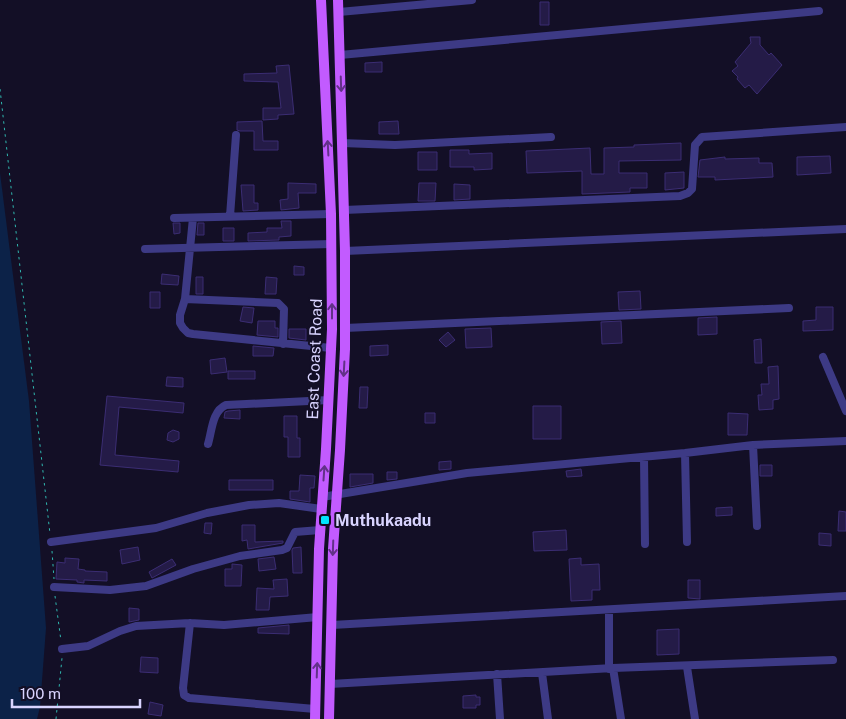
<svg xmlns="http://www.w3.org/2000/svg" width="846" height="719" viewBox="0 0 846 719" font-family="'Public Sans',sans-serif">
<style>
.water{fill:#0c2248}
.building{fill:#241b47;stroke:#3b2d73}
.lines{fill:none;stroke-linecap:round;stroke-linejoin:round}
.path{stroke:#2fb8b0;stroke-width:1;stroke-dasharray:2.5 4;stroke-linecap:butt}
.minor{stroke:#3d3a85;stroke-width:8}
.major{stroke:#c25bff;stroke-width:10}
.oneway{stroke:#623188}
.poi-dot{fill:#00e5ff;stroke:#130f26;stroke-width:2}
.labels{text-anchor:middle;stroke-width:4;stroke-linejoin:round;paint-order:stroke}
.street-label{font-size:16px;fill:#d9d4ff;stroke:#130f26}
.poi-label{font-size:16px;font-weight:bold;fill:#d9d4ff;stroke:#130f26;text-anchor:start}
</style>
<rect width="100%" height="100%" fill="#130f26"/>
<!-- water -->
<path class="water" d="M0,173l29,228 17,227 -6,79 -3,12h-37z"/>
<!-- building -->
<path class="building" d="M540,2h9v23h-9z
M750,37h10v8l9,10 2,-2 11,12 -25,29 -8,-9 -4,3 -8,-9 1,-2 -6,-6 6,-5 -3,-4 16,-19z
M382,62v10h-17v-9z
M289,65l5,49 -16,1v4l-15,1v-12h18l-3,-26 -34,-1v-7l33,-1 -1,-7z
M262,121l1,20h15v9h-24v-19h-14l-3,-1v-8z
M398,121l1,13h-20v-12z
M681,143v17l-62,1v12h28v15h-17v4l-48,2v-23l-55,2 -1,-22 64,-3 1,26h13v-26l30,-1v-2z
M450,150h19v4l23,-1v16l-18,1v-3h-24z
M418,152h19v18h-19z
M830,156l1,17 -34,2v-18z
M725,157v2l34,-1v5h13l1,14 -58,3v-3h-17l2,-17z
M684,172v16l-19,2v-17z
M288,183l28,1v9h-18l1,15 -18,2 -1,-10 8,-1z
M419,183h17l-1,18h-17z
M454,184l16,1v14l-16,1z
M241,185h13v18h4v7l-15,1z
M281,221h10v15l-12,1v3l-31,1v-8l19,-1v-4h15z
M173,223h7v10l-6,1z
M198,223h6v12h-7z
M223,228h11v13h-11z
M294,266l10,1v8h-10z
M162,274l17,2 -1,9 -17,-1z
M196,277h7v17h-7z
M266,277l11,1 -1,16h-11z
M640,291l1,18 -22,1 -1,-18z
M150,292h10v16h-10z
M243,307l11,1 -2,15 -12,-2z
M816,307h17v23l-30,1v-10l13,-1z
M717,317v17l-19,1v-17z
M258,321h17v7h3v9l-21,-2z
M621,321l1,22 -20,1 -1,-22z
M491,328l1,19 -26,1 -1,-19z
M289,329h17v11l-17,-2z
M448,332l7,8 -9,7 -7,-7z
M761,339l1,24h-7l-1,-23z
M388,345v10l-18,1v-10z
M253,346l21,2 -1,8h-20z
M225,358l2,14 -16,2 -1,-14z
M778,366l1,33 -6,1v9l-14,1 -1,-15h4l-1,-11h8l-1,-17z
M228,371h27v8h-27z
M167,377l16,1v9l-17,-1z
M360,387h8l-1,21h-8z
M107,396l77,7 -1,10 -64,-6 -4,48 64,6 -1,11 -78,-7z
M533,406h28v33h-28z
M240,410v9l-16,-1 1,-6 3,-1z
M425,413h10v10h-10z
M728,413l20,1 -1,21h-19z
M284,416h13v22h3v19h-12v-20h-4z
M173,430l6,2v7l-6,3 -6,-2 1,-7z
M451,461v8l-12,1v-8z
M760,465h12v11h-12z
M581,469l1,7 -15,1 -1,-6z
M387,472h10v7l-10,1z
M350,474h23v9l-23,4z
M300,475l15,1 -1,12h-4v14l-20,-3v-8h9z
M229,480h44v10h-44z
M732,507v8l-16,1v-8z
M839,511l7,1v19h-8z
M205,523h7l-1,11 -7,-1z
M242,525h13v17l28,-1v2l-35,6 -1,-9 -5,1z
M566,530l1,20 -33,1 -1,-19z
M819,533l12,1v12l-12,-1z
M138,547l2,13 -18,4 -2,-14z
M301,547l1,26h-9l-1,-23 1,-2z
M274,557l2,12 -17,2 -1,-12z
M65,558l14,1 -1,10 7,1v1l22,1v9l-23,-1v3l-7,-1v-2l-21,-1 1,-17 8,1z
M581,558v7l18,-1 1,26h-8v10l-21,1 -2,-42z
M172,559l4,6 -24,13 -3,-6z
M232,564l10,1 -1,21h-16v-17h7z
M287,579l1,17 -18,1 -1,13h-13l1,-22 17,1 -1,-9z
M688,580h12v19l-12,-1z
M129,608l10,1v11l-10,2z
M289,625v9l-31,-1v-5z
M679,629v25l-22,1v-25z
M141,657l17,1v15l-18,-1z
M476,695v2h4v8h-4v3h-13v-12z
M150,702l13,3 -2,11 -13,-2z"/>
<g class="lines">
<!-- path -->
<path class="path" d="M0,89l50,445
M52,551l2,28
M55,596l6,45
M56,719l6,-61"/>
<!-- minor -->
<path class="minor" d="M339,12l133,-12
M340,55l479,-44
M342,143l53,2 156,-8
M344,210l336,-14 8,-3 4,-4 3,-44 7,-8 144,-10
M230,216l6,-81
M174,218l157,-4
M193,218l-8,81 -5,16v8l3,5 5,5 5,1 138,14
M145,249l187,-5
M345,251l501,-22
M185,299l93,4 6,6 -1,35
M345,328l444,-20
M823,357l23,54
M208,444c4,-13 4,-33 18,-39l103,-5
M753,445l4,81
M685,453l2,89
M644,457l1,87
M322,497l145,-24 218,-20 68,-8 93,-4
M51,542l105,-14 51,-15 42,-8 30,-2 42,6
M54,587l56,3 36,-4 47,-17 47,-13 42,-6 5,-2 8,-16 25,-2
M190,623l-7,65 1,7 5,3 126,11
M332,625l514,-29
M62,649l26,-3 32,-15 16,-5 54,-3 34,2 94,-8
M687,667l8,52
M613,668l8,51
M609,669v-59
M542,673l6,46
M497,674l3,45
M330,684l283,-16 220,-8"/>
<!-- major -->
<path class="major" d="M315,719l4,-170 7,-100 6,-120 -1,-115 -10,-214
M329,719l4,-170 7,-99 5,-101v-98l-7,-251"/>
</g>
<!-- one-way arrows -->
<defs><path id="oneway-shaft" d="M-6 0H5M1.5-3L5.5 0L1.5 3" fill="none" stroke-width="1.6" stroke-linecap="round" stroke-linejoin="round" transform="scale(1.25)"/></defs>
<g class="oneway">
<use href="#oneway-shaft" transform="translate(341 84) rotate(88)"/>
<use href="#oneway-shaft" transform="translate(328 148) rotate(-93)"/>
<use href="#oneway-shaft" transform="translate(332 311) rotate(-90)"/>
<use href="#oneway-shaft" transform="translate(344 369) rotate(93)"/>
<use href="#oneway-shaft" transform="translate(324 473) rotate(-86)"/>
<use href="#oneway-shaft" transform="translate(333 548) rotate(92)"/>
<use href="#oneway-shaft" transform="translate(317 670) rotate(-88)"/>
</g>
<!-- markers -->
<rect class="poi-dot" x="320" y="515" width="10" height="10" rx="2.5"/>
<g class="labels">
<!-- street labels -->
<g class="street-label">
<text transform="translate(314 359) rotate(-88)" y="6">East Coast Road</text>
</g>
<!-- poi labels -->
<g class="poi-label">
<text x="335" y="526">Muthukaadu</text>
</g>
</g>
<!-- scale -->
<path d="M12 699v8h128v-8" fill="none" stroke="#d9d4ff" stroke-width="2.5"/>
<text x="20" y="699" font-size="15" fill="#d9d4ff" stroke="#130f26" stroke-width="4" paint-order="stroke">100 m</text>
</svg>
